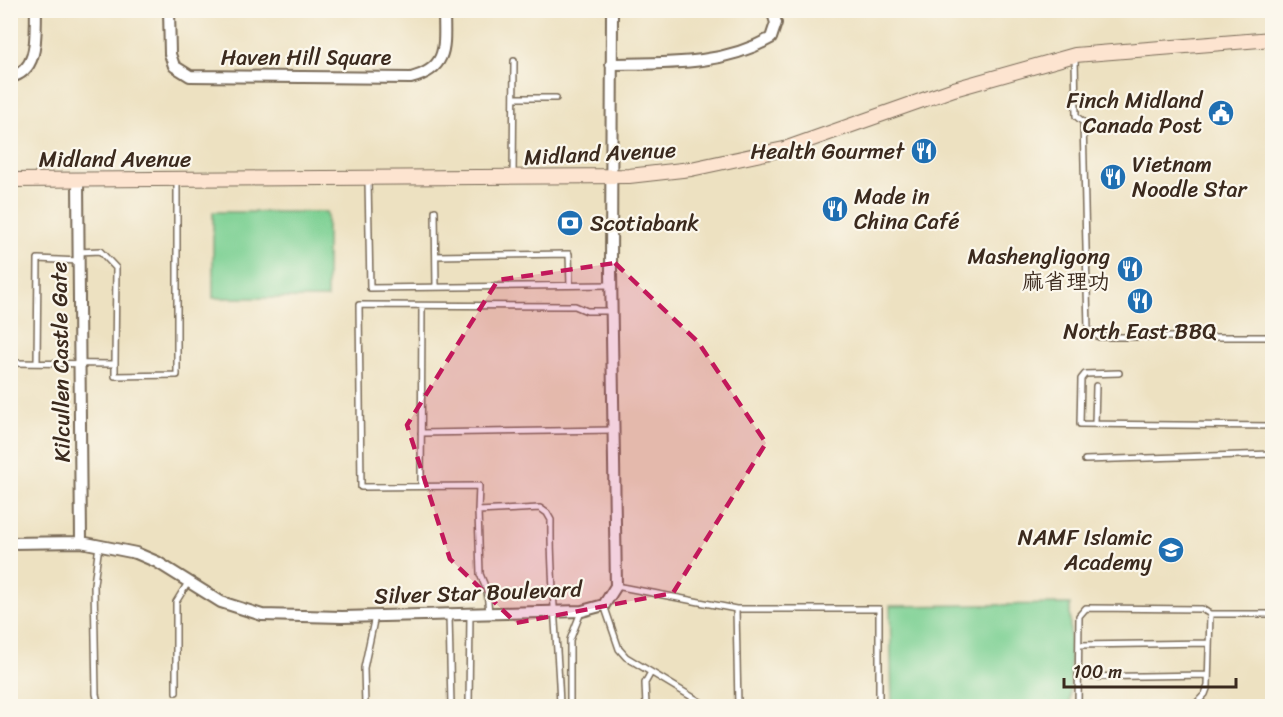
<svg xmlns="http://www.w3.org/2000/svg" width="1283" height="717" viewBox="0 0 1283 717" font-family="Sriracha,'LXGW WenKai TC',sans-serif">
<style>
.grass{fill:#7cd093;stroke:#5c7d58;stroke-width:1.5}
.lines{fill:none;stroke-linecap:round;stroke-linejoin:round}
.lane-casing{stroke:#796a57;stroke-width:8}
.street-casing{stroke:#796a57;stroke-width:14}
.secondary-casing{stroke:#796a57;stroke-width:16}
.lane{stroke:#fff;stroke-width:5}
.street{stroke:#fff;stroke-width:10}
.secondary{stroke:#fde4d0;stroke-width:14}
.marked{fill:#c2185b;fill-opacity:0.2;stroke:#c2185b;stroke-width:4.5;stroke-dasharray:12 8;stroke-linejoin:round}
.labels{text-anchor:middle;stroke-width:4.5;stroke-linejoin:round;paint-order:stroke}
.street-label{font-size:22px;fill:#3b2a1e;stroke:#fbf7ec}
.poi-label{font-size:22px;fill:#3b2a1e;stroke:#fbf7ec;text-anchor:end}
</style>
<rect width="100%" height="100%" fill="#fbf7ec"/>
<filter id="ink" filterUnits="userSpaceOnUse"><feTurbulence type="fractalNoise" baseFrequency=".0167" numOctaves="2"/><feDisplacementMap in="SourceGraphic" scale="12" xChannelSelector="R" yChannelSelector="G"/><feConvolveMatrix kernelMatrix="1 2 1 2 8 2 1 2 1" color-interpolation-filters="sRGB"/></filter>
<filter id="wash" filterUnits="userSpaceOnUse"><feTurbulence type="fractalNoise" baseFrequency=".008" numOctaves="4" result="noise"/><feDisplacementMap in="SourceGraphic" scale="24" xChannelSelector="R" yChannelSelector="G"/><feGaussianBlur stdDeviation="1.35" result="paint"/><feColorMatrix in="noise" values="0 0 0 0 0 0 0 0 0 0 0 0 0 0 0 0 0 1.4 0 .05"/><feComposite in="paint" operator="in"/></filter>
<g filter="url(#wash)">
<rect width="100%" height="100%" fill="#ede1c1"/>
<!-- grass -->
<path class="grass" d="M213,212h114v86h-114z
M1070,604v102h-178l-2,-100z"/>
</g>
<g filter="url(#ink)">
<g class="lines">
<defs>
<path id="lane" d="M1075,57l1,59 7,6 5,207 11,8h173
M514,98h42
M513,177l1,-116
M368,180l2,108 241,-3
M435,211l1,76
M436,256l133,-2 1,31
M10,363l105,1 1,-96 -16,-17 -22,1
M37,363l1,-104 41,2
M115,364v12l62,-1v-195
M1119,373l-34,1 -4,5 -1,45 192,2
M1095,424l1,-38
M421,433l193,-3
M1085,460l187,-6
M421,486l1,-180
M478,511l1,-25 -118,1 -2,-182 216,1 12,5h24
M99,545l-5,39 2,110 3,12
M616,586l120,23 2,97
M604,605l15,44 7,8 81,49
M736,609h143v97
M489,613l-2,-22 -7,-17 -2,-63 62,-3 7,5 4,7c-1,63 7,124 9,186
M449,615l2,91
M1079,645l130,-2
M1078,677l130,-2
M176,692v-90l13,-21
M365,706l-1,-38 11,-52
M469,706l1,-93
M570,706v-66l11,-28
M646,706l-1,-23 5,-9
M1078,706l1,-90 7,-8 116,1 8,5h62
M1194,706l11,-12 3,-8 2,-72"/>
<path id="street" d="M169,10l1,44 4,12 16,10 221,2c39,-10 33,-34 33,-68
M611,64c55,-1 110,2 160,-26l5,-15 -4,-13
M10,77c30,-6 25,-43 26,-67
M78,181l3,361
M10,543l71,-1 55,11 21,9 64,40 41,13 80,2 240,-6 22,-6 12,-19 -5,-314 1,-262"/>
<path id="secondary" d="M10,180l619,-4 62,-7 93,-20 170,-60 121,-34 197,-16"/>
</defs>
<!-- lane casing -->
<use href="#lane" class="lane-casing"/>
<!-- street casing -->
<use href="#street" class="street-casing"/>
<!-- secondary casing -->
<use href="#secondary" class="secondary-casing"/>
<!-- lane -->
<use href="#lane" class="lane"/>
<!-- street -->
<use href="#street" class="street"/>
<!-- secondary -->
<use href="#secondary" class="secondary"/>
</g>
</g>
<!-- marked area -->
<path class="marked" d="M615,263l83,79 68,101 -93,150 -157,30 -66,-64 -43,-134 91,-145z"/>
<!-- icons -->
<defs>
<symbol id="civic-disc" viewBox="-11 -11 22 22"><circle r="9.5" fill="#1f6fb2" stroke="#fbf7ec"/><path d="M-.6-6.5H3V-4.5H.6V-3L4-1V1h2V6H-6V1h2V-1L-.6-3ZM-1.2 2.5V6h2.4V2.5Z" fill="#fff"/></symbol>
<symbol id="restaurant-disc" viewBox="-11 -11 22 22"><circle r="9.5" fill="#1f6fb2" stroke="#fbf7ec"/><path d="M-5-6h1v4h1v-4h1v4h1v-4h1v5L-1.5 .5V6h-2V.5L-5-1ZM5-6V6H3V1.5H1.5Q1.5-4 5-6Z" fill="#fff"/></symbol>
<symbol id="bank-disc" viewBox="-11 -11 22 22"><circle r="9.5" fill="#1f6fb2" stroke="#fbf7ec"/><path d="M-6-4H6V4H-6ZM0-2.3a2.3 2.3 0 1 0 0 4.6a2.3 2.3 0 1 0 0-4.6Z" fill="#fff"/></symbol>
<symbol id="school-disc" viewBox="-11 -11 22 22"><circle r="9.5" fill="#1f6fb2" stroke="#fbf7ec"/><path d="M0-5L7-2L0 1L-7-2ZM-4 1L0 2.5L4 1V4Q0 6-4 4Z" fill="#fff"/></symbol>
</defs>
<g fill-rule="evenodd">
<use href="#civic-disc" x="1206" y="98" width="30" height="30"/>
<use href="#restaurant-disc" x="909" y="136" width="30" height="30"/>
<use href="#restaurant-disc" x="1098" y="162" width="30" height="30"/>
<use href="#restaurant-disc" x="820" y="194" width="30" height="30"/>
<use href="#bank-disc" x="555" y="208" width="30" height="30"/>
<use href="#restaurant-disc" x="1115" y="254" width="30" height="30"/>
<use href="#restaurant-disc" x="1125" y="286" width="30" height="30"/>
<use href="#school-disc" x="1156" y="535" width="30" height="30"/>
</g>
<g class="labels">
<!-- street labels -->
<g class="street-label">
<text x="306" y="65">Haven Hill Square</text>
<text transform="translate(600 153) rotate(-3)" y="8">Midland Avenue</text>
<text x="115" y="167">Midland Avenue</text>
<text transform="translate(60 362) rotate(-91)" y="8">Kilcullen Castle Gate</text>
<text transform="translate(478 592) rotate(-2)" y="8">Silver Star Boulevard</text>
</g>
<!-- poi labels -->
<g class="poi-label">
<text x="1202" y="108">Finch Midland<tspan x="1202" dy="25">Canada Post</tspan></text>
<text x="904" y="159">Health Gourmet</text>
<text x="1132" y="172" text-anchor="start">Vietnam<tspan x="1132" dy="25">Noodle Star</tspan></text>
<text x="854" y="204" text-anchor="start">Made in<tspan x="854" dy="25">China Café</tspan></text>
<text x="590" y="231" text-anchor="start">Scotiabank</text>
<text x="1110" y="264">Mashengligong<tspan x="1110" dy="25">麻省理功</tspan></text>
<text x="1140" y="339" text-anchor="middle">North East BBQ</text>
<text x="1152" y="545">NAMF Islamic<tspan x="1152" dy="25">Academy</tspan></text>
</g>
</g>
<!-- margin -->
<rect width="1283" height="717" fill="none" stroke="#fbf7ec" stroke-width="36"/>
<!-- scale -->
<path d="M1064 678v9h172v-9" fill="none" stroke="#3b2a1e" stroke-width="3"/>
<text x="1073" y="678" font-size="18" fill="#3b2a1e" stroke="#fbf7ec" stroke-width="4.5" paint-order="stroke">100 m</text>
</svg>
